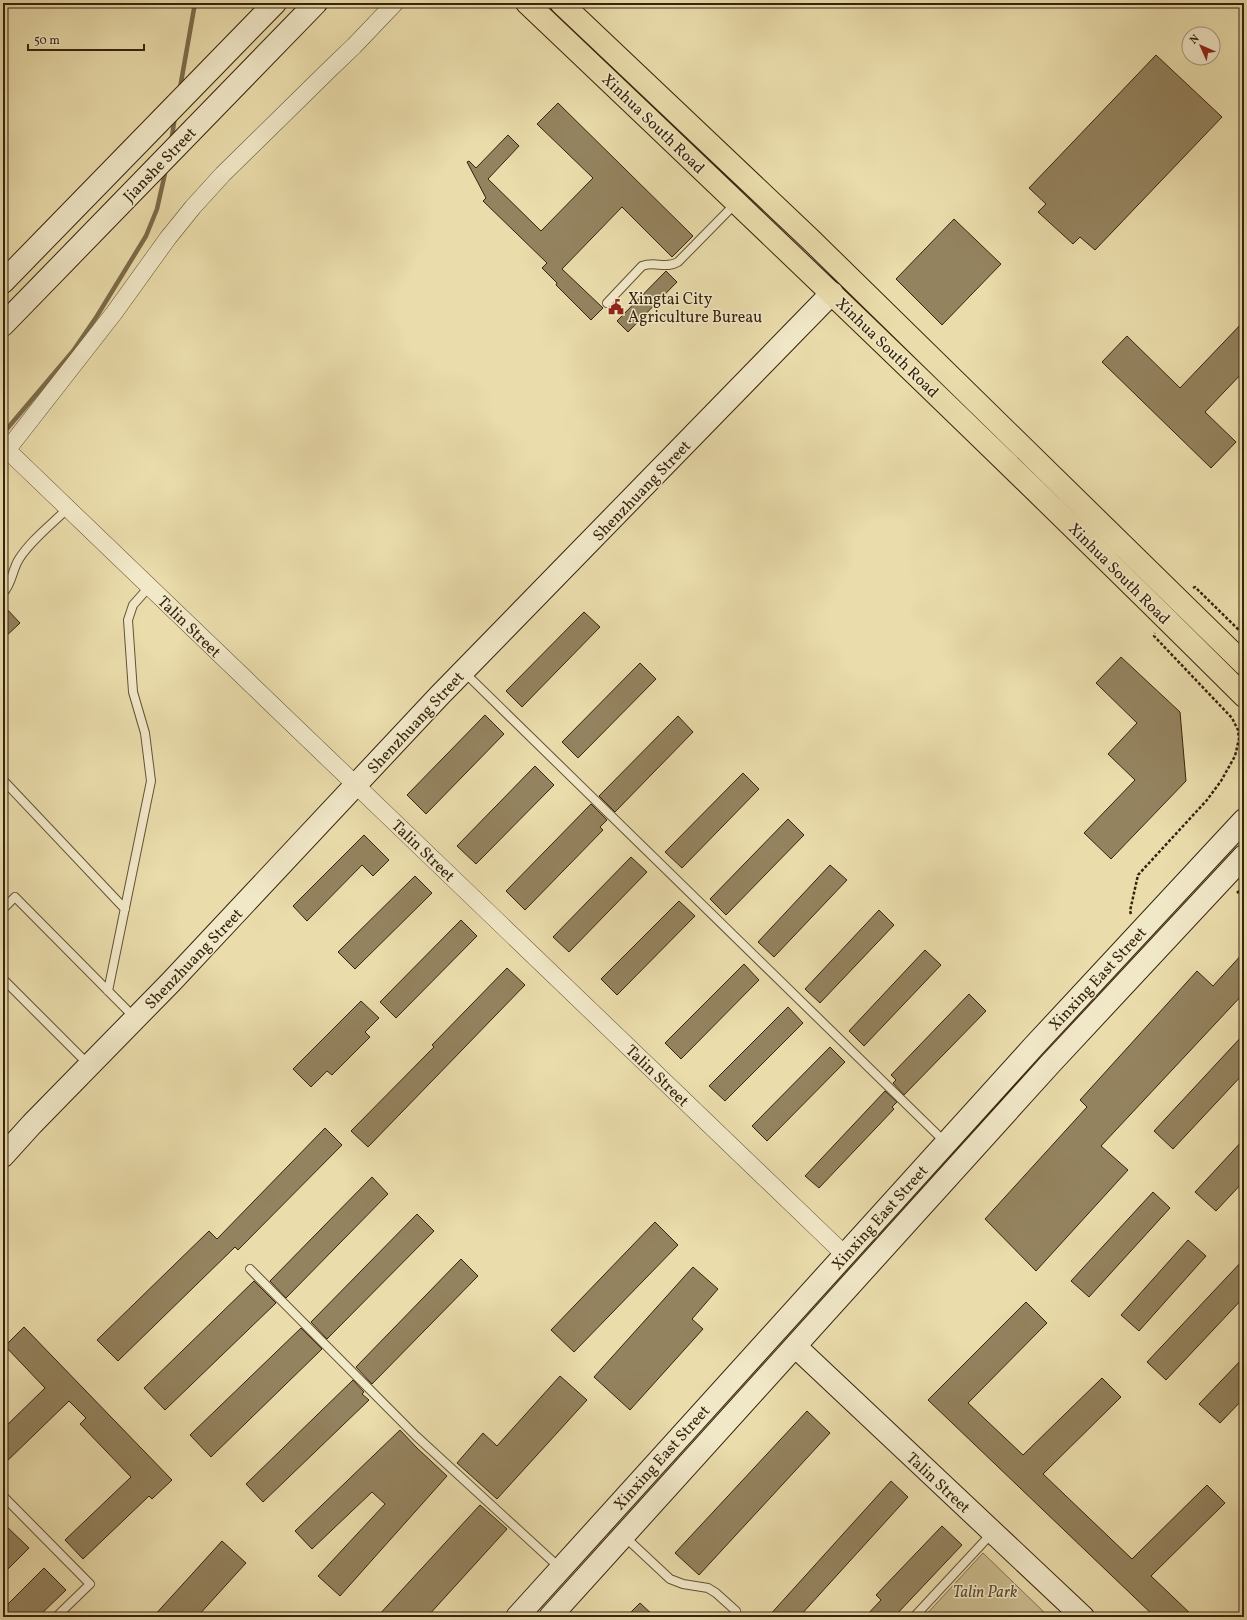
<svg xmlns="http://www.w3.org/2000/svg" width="1247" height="1620" viewBox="0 0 1247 1620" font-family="Vollkorn,serif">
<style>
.green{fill:#cbbd90;stroke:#80704e}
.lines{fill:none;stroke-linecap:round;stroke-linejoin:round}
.stream{stroke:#7d6c4b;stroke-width:4.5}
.building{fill:#94835f;stroke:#36230d}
.lane-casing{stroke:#635134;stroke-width:10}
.street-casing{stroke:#635134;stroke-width:18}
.secondary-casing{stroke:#36230d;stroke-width:24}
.primary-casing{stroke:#36230d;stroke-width:24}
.path{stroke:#36230d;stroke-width:2.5;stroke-dasharray:3 2;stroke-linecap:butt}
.lane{stroke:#f1e8c8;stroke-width:8}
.street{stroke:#f1e8c8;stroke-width:17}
.secondary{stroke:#f1e8c8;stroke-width:22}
.primary{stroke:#eadcab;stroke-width:22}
.labels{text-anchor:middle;stroke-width:3;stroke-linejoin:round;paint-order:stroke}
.street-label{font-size:16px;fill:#36230d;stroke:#f1e8c8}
.poi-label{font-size:16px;fill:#36230d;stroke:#f1e8c8;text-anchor:start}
.park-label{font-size:16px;font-style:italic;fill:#5b4a2e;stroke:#f1e8c8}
</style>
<rect width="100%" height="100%" fill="#eadcab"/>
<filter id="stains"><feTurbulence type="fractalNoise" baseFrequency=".005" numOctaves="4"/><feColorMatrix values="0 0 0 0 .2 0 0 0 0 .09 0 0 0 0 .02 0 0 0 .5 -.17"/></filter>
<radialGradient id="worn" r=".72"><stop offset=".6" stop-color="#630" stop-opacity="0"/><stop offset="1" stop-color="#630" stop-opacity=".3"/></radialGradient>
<!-- green -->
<path class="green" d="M983,1553l66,64h-125z"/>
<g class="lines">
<!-- stream -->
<path class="stream" d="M180,88l15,-85
M171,142l4,-25
M6,430l67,-79 24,-35 49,-80 11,-27 9,-40"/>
</g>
<!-- building -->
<path class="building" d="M1156,55l66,62 -127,133 -15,-13 -7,7 -35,-32 8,-8 -17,-16z
M558,103l135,133 -21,21 -50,-50 -60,62 41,39 -12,12 -35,-35 1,-2 -15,-15 5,-5 -64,-62 3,-3 -19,-36 2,-1 7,7 32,-33 11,11 -31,33 53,52 52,-53 -56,-54z
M954,219l47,45 -59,61 -46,-46z
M666,271l11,11 -49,50 -11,-11z
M1244,321v50l-39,41 31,30 -25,26 -109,-106 25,-26 53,52z
M3,605l17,18 -17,16z
M584,612l16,15 -78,80 -16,-16z
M1121,657l59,55 6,69 -75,78 -27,-26 51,-53 -27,-26 29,-31 -41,-40z
M640,663l16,16 -78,79 -16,-16z
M485,715l19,19 -78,80 -19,-19z
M678,716l15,16 -78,80 -16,-16z
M535,766l19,19 -78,79 -19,-18z
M743,773l16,16 -77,79 -17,-16z
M591,804l16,16 -7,7 3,3 -78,80 -19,-19z
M788,819l16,16 -78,80 -16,-16z
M364,835l25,25 -16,16 -11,-11 -55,56 -14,-15z
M631,857l16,15 -78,80 -16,-15z
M830,865l17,15 -73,77 -16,-15z
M415,876l17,17 -77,76 -17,-17z
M679,901l16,15 -78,79 -16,-16z
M879,910l15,15 -74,78 -15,-14z
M461,920l16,16 -81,82 -16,-16z
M925,950l16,15 -77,81 -15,-15z
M1244,952v41l-143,153 27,24 -92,101 -51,-52 102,-112 -7,-7 117,-129 16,15z
M744,964l15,16 -78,79 -16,-16z
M507,968l18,17 -157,162 -17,-16 83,-84 -2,-2z
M969,994l17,17 -82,84 -11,-12 3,-3 -5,-5z
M361,1001l18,17 -14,14 5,5 -38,38 -5,-4 -16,16 -18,-18z
M788,1007l15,16 -78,78 -16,-15z
M1244,1034v39l-71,76 -19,-18z
M830,1047l15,15 -78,79 -15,-15z
M885,1091l12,11 -5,5 2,2 -75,79 -14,-12z
M325,1128l17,17 -104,105 -3,-3 -117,114 -21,-21 112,-109 8,8z
M1244,1139v42l-28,30 -21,-19z
M372,1177l16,17 -102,104 -16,-17z
M1153,1192l17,16 -81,89 -18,-16z
M417,1214l17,17 -107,108 -16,-17z
M655,1222l23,23 -104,107 -23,-22z
M1188,1240l18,16 -67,75 -18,-16z
M461,1259l17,17 -106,108 -16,-17z
M1244,1259v38l-78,83 -19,-18z
M693,1267l25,22 -26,30 11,10 -73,81 -36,-33z
M254,1281l22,22 -111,107 -21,-22z
M1026,1302l21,21 -79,80 55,52 79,-77 19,19 -78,77 89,85 75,-74 18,18 -74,73 43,41h-39l-227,-217z
M24,1327l148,153 -20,19 -3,-3 -66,63 -18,-19 66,-63 -51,-53 6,-6 -17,-17 -66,64v-36l42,-41 -40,-42z
M301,1328l21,21 -111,108 -21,-22z
M1244,1357v41l-24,25 -21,-19z
M560,1376l27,24 -90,99 -40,-36 26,-30 14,13z
M353,1380l11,12 -2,2 7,6 -106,102 -17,-18z
M807,1411l23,22 -131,142 -24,-22z
M400,1430l17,18 30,28 -107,120 -22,-20 67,-72 -13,-12 -60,57 -17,-18z
M891,1481l17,16 -109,120h-31z
M480,1505l27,24 -80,88h-50z
M3,1523l26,25 -26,26z
M942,1526l20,19 -68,72h-29l16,-17 -5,-5z
M222,1541l24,22 -49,54h-44z
M44,1568l22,22 -28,27h-35v-8z
M640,1603l15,14h-29z"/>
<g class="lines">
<defs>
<path id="lane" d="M607,303l35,-37c13,-5 24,3 36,-4l58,-59
M3,593c9,-9 9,-23 16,-34 12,-19 32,-34 48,-50
M464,672l482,471
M3,780l122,129
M3,909l12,-12 120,121
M3,979l86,86
M108,991l43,-210 -6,-48 -12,-41 -5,-72 5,-15 16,-18
M250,1269l166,167 144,132
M3,1496l87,88 -34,33
M624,1536l46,43 13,5 25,4 8,5 20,18
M914,1617l78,-84"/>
<path id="street" d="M3,446l842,809
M7,450l107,-137 54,-75 25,-31 30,-33 108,-106 23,-22 41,-43"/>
<path id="secondary" d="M3,282l272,-279
M3,325l313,-322
M3,1156l29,-32 139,-142 268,-286 393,-403
M795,1346l288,271
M517,1617l516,-570 211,-227
M550,1617l501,-554 193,-207"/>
<path id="primary" d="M527,3c241,229 482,459 717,693
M561,3l249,236 434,425"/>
</defs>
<!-- lane casing -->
<use href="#lane" class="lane-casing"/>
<!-- street casing -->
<use href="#street" class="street-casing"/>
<!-- secondary casing -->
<use href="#secondary" class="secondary-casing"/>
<!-- primary casing -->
<use href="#primary" class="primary-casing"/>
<!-- path -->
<path class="path" d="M1193,588l2,-1 49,48
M1237,893l7,-6
M1131,914l-1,-3 8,-36 69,-75 14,-19 14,-25 4,-17 -1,-9 -6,-12 -78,-82 1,-3"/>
<!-- lane -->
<use href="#lane" class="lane"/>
<!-- street -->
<use href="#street" class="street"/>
<!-- secondary -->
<use href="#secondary" class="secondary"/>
<!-- primary -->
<use href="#primary" class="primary"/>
</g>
<!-- icons -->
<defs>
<symbol id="civic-bare" viewBox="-9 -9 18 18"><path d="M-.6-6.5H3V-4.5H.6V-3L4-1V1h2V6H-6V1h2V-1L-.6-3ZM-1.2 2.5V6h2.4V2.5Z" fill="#8f2418" stroke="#f1e8c8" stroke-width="2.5" paint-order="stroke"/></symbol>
</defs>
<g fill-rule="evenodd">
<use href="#civic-bare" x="605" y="296" width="22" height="22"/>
</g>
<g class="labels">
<!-- street labels -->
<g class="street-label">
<text transform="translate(654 123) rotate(44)" y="6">Xinhua South Road</text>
<text transform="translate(159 164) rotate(-46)" y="6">Jianshe Street</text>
<text transform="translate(888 347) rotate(44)" y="6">Xinhua South Road</text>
<text transform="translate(641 490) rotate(-46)" y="6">Shenzhuang Street</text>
<text transform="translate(1120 573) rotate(45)" y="6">Xinhua South Road</text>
<text transform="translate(190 626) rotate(44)" y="6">Talin Street</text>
<text transform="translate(415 722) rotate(-47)" y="6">Shenzhuang Street</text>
<text transform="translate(424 850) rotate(44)" y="6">Talin Street</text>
<text transform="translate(193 958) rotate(-46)" y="6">Shenzhuang Street</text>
<text transform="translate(1097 978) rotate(-47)" y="6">Xinxing East Street</text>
<text transform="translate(658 1075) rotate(44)" y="6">Talin Street</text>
<text transform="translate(879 1217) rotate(-48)" y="6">Xinxing East Street</text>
<text transform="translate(661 1457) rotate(-48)" y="6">Xinxing East Street</text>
<text transform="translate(939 1482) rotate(43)" y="6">Talin Street</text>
</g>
<!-- poi labels -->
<g class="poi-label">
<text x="628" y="304">Xingtai City<tspan x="628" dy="18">Agriculture Bureau</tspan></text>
</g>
<!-- park labels -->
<g class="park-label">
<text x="985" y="1597">Talin Park</text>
</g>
</g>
<!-- margin -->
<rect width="1247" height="1620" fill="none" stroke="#eadcab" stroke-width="16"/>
<rect x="4" y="4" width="1239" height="1612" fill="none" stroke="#36230d" stroke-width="2"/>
<rect x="8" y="8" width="1231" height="1604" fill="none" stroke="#36230d"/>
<!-- north arrow -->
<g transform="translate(1201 46) rotate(315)"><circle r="19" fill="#f1e8c8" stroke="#a6997d"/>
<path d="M0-3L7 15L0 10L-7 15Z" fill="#8f2418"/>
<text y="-6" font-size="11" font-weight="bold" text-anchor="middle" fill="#36230d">N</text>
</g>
<!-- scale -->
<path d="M28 44v6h116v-6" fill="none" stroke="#36230d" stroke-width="2"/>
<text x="34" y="44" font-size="12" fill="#36230d" stroke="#f1e8c8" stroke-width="3" paint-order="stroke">50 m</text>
<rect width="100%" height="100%" filter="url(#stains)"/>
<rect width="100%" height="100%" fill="url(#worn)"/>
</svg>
